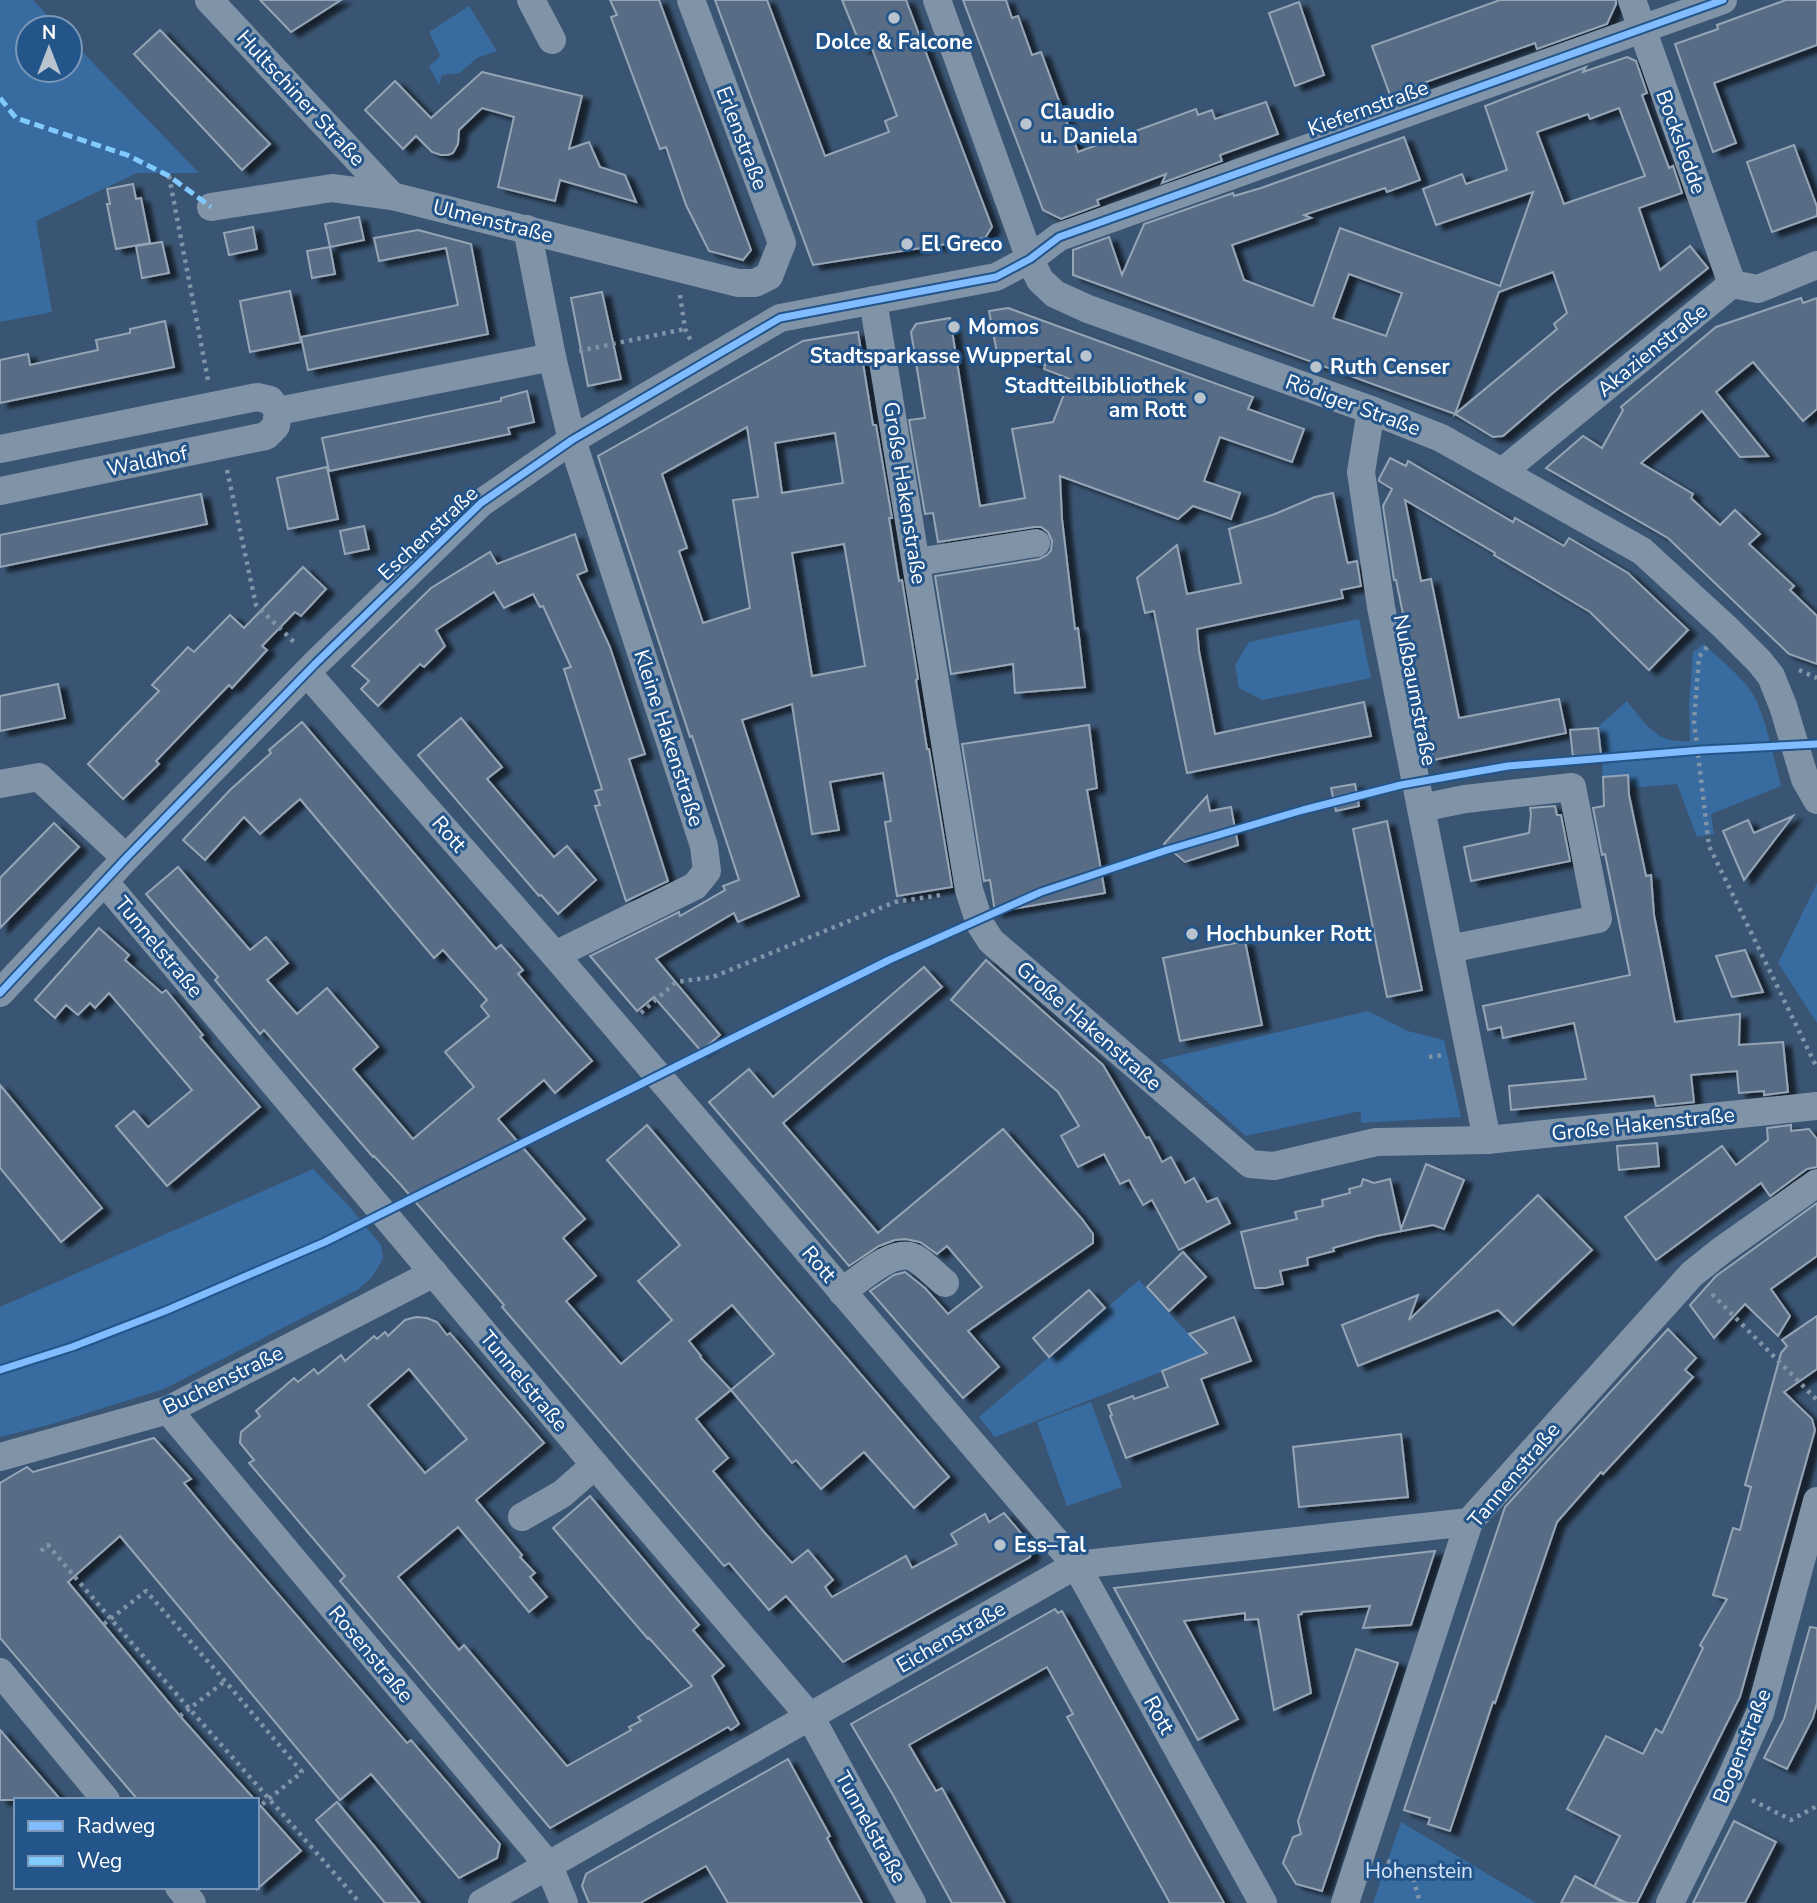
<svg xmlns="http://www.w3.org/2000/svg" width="1817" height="1903" font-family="'Nunito Sans',sans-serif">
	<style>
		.green { fill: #386b9f }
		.building { fill: #586d85; stroke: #95a5b6; stroke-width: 2; fill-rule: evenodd; filter: url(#shadow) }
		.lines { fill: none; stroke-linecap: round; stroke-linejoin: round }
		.path { stroke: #8194a7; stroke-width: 4.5; stroke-dasharray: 3.5 5; stroke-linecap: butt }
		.minor { stroke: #8194a7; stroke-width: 28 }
		.quiet { stroke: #80caff; stroke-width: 5; stroke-dasharray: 10 5; stroke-linecap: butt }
		.cycleway-casing { stroke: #23548a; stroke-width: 11 }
		.cycleway { stroke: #80bcff; stroke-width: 7 }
		.poi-dot { fill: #bac4ce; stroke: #23548a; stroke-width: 2.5 }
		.labels { text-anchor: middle; stroke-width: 6; stroke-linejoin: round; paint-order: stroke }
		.poi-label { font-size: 21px; font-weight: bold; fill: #fff; stroke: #23548a; text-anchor: start }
		.street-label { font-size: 21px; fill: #fff; stroke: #23548a }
		.park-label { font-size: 21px; fill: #d5e6f8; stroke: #23548a }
	</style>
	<defs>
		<filter id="shadow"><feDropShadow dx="8" dy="4.5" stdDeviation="2" flood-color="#0009"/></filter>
	</defs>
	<rect width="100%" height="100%" fill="#3a5573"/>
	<g class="green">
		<polygon points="0,0 33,0 60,28 28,28 28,70 70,70 70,39 199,173 137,173 36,221 52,312 0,322"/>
		<polygon points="469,6 497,51 477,58 460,73 442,75 439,85 429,66 438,59 440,55 429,32"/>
		<polygon points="1359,619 1371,678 1263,700 1239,688 1235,665 1249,642"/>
		<path d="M1704 644C1720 660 1742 676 1754 696 1766 718 1774 760 1781 786L1711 814 1714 834 1697 837 1677 784 1628 788V775L1603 778 1599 726 1627 701C1647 725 1656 744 1690 741L1689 705 1693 652Z"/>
		<polygon points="1817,883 1817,1023 1778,963"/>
		<polygon points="1368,1011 1408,1031 1444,1040 1461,1117 1361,1123 1361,1111 1246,1136 1160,1060"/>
		<polygon points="313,1169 348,1205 381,1245 383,1259 372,1277 359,1289 164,1389 52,1424 0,1437 0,1307"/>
		<polygon points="1139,1280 1207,1354 995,1437 979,1417"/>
		<polygon points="1091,1402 1122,1487 1067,1506 1037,1422"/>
		<polygon points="1401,1822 1536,1903 1373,1903"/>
	</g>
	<g class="building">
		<polygon points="260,0 341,0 291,32"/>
		<polygon points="610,0 659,0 751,250 743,260 709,251 686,205 666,147 660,149 611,17 617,15"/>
		<polygon points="715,0 767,0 825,156 889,132 885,121 897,116 871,46 862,49 842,0 906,0 992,227 985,238 813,265"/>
		<polygon points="963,0 1006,0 1012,18 1018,16 1032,55 1041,52 1078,152 1196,109 1198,115 1212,110 1215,119 1266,102 1278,134 1220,155 1222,161 1162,183 1166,174 1097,200 1099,205 1061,219 1043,210"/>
		<polygon points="1500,0 1616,0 1616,4 1607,24 1537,49 1535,43 1390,95 1372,46"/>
		<polygon points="1786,0 1817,0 1817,45 1714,83 1736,143 1713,152 1675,44 1718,29 1717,25"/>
		<polygon points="1299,2 1324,75 1295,86 1269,13"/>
		<polygon points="160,30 270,144 242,170 134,54"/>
		<path d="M1627 57 1636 61 1647 93 1642 95 1669 168 1673 166 1682 193 1639 208 1660 270 1690 246 1708 268 1554 392 1503 436 1493 437 1455 414 1073 275V250L1109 237 1122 275 1144 224 1233 193 1234 196 1261 188 1404 137 1420 180 1387 192 1385 188 1304 215 1311 218 1232 245 1244 280 1313 306 1340 228 1500 286 1533 192 1436 225 1423 189 1462 174 1466 184 1507 170 1485 106 1586 67 1583 72ZM1619 108 1645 176 1564 204 1537 132 1588 114 1590 119ZM1553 272 1567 313 1554 324 1557 329 1455 414 1499 292ZM1349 274 1402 293 1386 336 1333 318Z"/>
		<polygon points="482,72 582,96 569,149 589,142 600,167 625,175 636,202 560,180 555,201 498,187 514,117 482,108 459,130 458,144 453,153 448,155 441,155 432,152 416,136 403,149 365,110 395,81 431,118"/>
		<polygon points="1794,145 1817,207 1817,216 1772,232 1747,162"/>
		<polygon points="133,184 136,199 141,198 150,243 116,249 107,204 110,204 107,189"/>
		<polygon points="359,217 364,240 330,247 325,224"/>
		<polygon points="253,227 257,249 229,255 224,233"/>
		<polygon points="418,230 471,244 488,334 308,370 301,337 458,305 446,248 379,261 374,238"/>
		<polygon points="162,242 169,273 142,278 136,246"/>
		<polygon points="330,247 335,274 312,278 307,251"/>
		<polygon points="290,291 301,342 250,352 240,301"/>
		<polygon points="602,292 621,379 588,386 571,298"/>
		<polygon points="1801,298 1803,303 1817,298 1817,409 1803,421 1753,362 1716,392 1768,456 1740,457 1702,411 1641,463 1693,494 1691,498 1720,525 1735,510 1760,534 1749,544 1794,586 1790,590 1817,616 1817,664 1789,654 1668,538 1546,468 1583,436 1602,448 1623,410 1621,407 1716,327"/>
		<polygon points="1008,308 1253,397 1248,409 1304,429 1292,462 1220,437 1204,481 1240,493 1231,519 1193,506 1178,519 1060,476 1062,519 1075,629 1078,628 1085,687 1015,693 1013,664 951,674 935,576 1039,559 1047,555 1051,550 1052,541 1048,532 1041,527 1034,527 938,542 933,513 925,514 909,420 925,418 911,332 916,324 950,318 980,506 1025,498 1012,429 1053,422 1070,379 1044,369 1045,365 1007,352 997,353 989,311"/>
		<polygon points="165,321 174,367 0,403 0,360 28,354 30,365 98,350 96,340 130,333 130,329"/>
		<path d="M858 332 873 425H876L892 518H889L899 581 902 580 918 679 916 680 927 749H929L952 887 897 896 885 822 891 821 883 773 830 782 839 830 812 834 792 704 742 720 799 896 738 922 734 913 656 959 720 1035 701 1051 654 997 637 1011 590 956 679 912 680 916 725 890 723 886 739 880 692 736 690 737 598 456 803 341ZM747 427 758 497 733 500 750 608 703 623 679 551 687 548 662 474ZM835 433 843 483 782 493 775 443ZM844 544 865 666 812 676 792 553Z"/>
		<polygon points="527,391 534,422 508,428 510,434 329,471 322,438 501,401 501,398"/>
		<polygon points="1390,458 1406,466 1408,461 1513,522 1515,518 1564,546 1569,538 1628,573 1688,630 1649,670 1590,612 1494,555 1495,553 1405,500 1421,581 1431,579 1459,718 1559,699 1566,733 1433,760 1396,580 1394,580 1383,506 1392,489 1379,481 1379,479"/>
		<polygon points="327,467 338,519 288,529 277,478"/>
		<polygon points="1333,493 1347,561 1348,563 1357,561 1361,586 1341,590 1343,598 1197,629 1199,651 1215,734 1364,702 1371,736 1187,773 1154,611 1145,613 1137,578 1177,545 1187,594 1241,583 1229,529 1275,514 1315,497"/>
		<polygon points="201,494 207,524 0,567 0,535"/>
		<polygon points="364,526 369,549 345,554 340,531"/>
		<polygon points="575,534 587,571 577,575 610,647 645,754 629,759 668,881 626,901 595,806 600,805 595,791 602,789 564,669 571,667 543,606 540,607 533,594 504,608 494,592 436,630 445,646 424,667 420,664 378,706 361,689 369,681 352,666 431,588 490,552 497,564"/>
		<polygon points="303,567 326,589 301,616 295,612 262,646 267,650 232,688 229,685 156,761 159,764 123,799 88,764 159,691 152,685 188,647 194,652 230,615 244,628"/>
		<polygon points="58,684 65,718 0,731 0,696"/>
		<polygon points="461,718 502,767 487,779 554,857 567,846 596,880 558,914 541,895 539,896 418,755"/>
		<path d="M302 722 496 949 501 945 523 970 518 974 592 1061 555 1093 544 1080 498 1119 585 1219 563 1238 596 1276 566 1301 621 1364 672 1320 638 1281 680 1245 607 1160 647 1125 949 1477 914 1508 864 1452 821 1489 796 1460 792 1463 731 1390 696 1419 728 1458 713 1471 764 1532 792 1563 808 1550 833 1580 825 1587 832 1597 906 1556 912 1568 957 1544 951 1534 985 1514 989 1522 1004 1513 1032 1546 1030 1557 843 1662 786 1596 769 1610 729 1563 724 1566 502 1307 504 1305 401 1185 374 1156 373 1157 264 1030 260 1034 215 980 218 977 146 894 178 867 250 950 266 937 288 963 267 980 297 1014 327 988 378 1047 353 1069 413 1139 474 1087 445 1052 489 1016 481 1006 487 1000 443 950 434 958 300 799 260 834 244 817 205 860 183 840 230 790 271 753 269 750ZM732 1305 774 1354 731 1390 700 1357 701 1356 689 1341Z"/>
		<polygon points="1089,725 1097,788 1087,790 1105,893 995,912 990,880 984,881 962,744"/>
		<polygon points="1598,728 1601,755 1573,758 1570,730"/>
		<polygon points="1628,775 1629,795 1646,876 1651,875 1654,915 1675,1022 1740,1014 1739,1045 1783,1042 1788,1092 1764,1095 1764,1091 1739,1093 1737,1071 1691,1075 1694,1102 1656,1106 1654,1096 1511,1110 1509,1086 1586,1079 1574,1023 1503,1038 1501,1027 1488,1030 1483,1006 1630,975 1605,854 1602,855 1593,808 1604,806 1603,777"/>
		<polygon points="1355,784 1359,806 1336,811 1331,788"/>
		<polygon points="1207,796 1210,811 1231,807 1238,845 1185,862 1164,844"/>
		<polygon points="1555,806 1557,815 1561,815 1570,861 1471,881 1464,847 1529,833 1531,814 1530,808"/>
		<polygon points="1793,816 1744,880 1723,831 1748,820 1754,833"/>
		<polygon points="1387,821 1422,990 1387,997 1353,829"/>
		<polygon points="54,823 79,847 0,928 0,878"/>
		<polygon points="99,928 129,955 125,960 162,993 166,990 203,1035 200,1037 260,1107 167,1186 116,1126 134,1111 148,1127 192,1090 109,993 95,1008 90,1003 78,1015 66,1005 55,1018 35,1000"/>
		<polygon points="1245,941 1262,1025 1180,1041 1163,958"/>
		<polygon points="1745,950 1763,992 1732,997 1716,956"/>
		<polygon points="986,960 1103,1065 1146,1138 1149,1137 1162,1162 1171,1157 1185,1183 1194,1178 1207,1202 1217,1198 1230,1223 1179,1250 1152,1200 1143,1205 1129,1180 1120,1184 1104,1154 1078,1167 1061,1136 1079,1126 1058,1092 951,1000"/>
		<polygon points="924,967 942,987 783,1123 878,1233 1003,1129 1082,1219 1093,1234 1093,1243 968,1331 999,1367 963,1398 870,1291 894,1275 905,1272 925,1288 948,1314 982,1287 947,1246 937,1254 920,1242 905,1239 895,1240 879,1246 849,1266 709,1102 749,1069 773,1097"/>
		<polygon points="0,1085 102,1208 61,1242 0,1168"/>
		<polygon points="1791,1125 1791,1131 1809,1129 1817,1139 1817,1167 1807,1169 1770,1196 1761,1183 1656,1260 1625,1217 1722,1146 1736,1165 1768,1140 1767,1128"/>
		<polygon points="1657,1143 1659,1166 1619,1170 1617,1146"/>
		<polygon points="1426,1164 1464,1180 1444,1229 1433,1225 1376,1236 1333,1248 1334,1251 1307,1258 1308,1265 1280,1271 1283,1284 1265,1288 1255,1288 1241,1232 1297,1219 1295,1212 1323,1206 1322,1200 1350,1193 1349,1189 1361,1186 1363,1179 1374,1183 1390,1179 1401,1229"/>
		<polygon points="1538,1195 1592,1250 1513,1325 1498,1310 1358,1366 1342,1325 1418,1295 1409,1320"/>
		<polygon points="1817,1203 1817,1256 1771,1289 1790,1316 1778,1336 1745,1304 1714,1338 1690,1305 1716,1276"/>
		<polygon points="1183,1252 1206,1277 1169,1311 1147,1287"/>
		<polygon points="1089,1290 1105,1308 1049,1357 1033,1338"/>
		<polygon points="1817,1316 1817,1369 1784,1392 1812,1419 1815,1430 1740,1697 1637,1903 1627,1903 1594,1887 1620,1836 1567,1809 1606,1736 1643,1754 1656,1729 1662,1733 1703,1648 1700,1645 1727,1599 1713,1595 1733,1528 1740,1530 1751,1487 1745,1485 1781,1353 1787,1346 1782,1340"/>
		<path d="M416 1317 427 1318 437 1322 447 1335 450 1333 544 1443 476 1500 522 1555 520 1557 535 1573 530 1577 547 1597 529 1612 458 1527 398 1577 459 1650 464 1645 567 1766 631 1730 629 1727 641 1721 638 1717 692 1686 649 1638 648 1639 553 1528 590 1496 699 1625 693 1630 724 1666 712 1676 739 1724 731 1730 728 1727 707 1739 550 1828 340 1581 345 1576 249 1463 254 1460 240 1443 241 1432 260 1416 256 1411 294 1378 298 1382 314 1369 318 1374 341 1355 345 1361 374 1336 377 1339 385 1332 388 1336 405 1320ZM409 1369 467 1439 425 1473 368 1405Z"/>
		<polygon points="1234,1317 1251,1361 1201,1379 1218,1424 1126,1458 1110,1416 1112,1415 1108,1405 1133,1396 1134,1399 1168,1387 1162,1371 1207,1353 1189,1334"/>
		<polygon points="1668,1329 1696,1358 1685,1370 1693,1377 1603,1474 1601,1472 1557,1522 1495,1703 1493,1702 1450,1831 1428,1824 1430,1818 1404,1810 1505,1507"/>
		<polygon points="1401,1434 1408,1497 1299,1507 1293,1447"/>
		<polygon points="154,1438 191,1479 184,1483 230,1538 407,1743 411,1740 500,1844 497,1858 459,1878 371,1774 340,1800 120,1536 68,1582 180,1716 255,1800 138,1800 0,1638 0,1483 27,1467 33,1472"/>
		<polygon points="1435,1551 1411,1625 1363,1628 1370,1606 1302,1612 1302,1614 1298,1615 1311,1693 1274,1710 1258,1619 1245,1620 1245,1613 1184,1621 1238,1719 1198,1740 1114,1588"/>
		<polygon points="1055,1609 1058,1613 1062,1611 1224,1903 1170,1903 1067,1717 1073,1714 1047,1667 909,1745 936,1791 942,1788 1005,1903 952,1903 893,1795 851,1724"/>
		<polygon points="1810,1627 1817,1628 1817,1703 1813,1718 1787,1769 1764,1758 1784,1719"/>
		<polygon points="1356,1649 1398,1663 1322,1891 1296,1884 1283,1863 1293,1837 1301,1834 1298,1821"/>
		<polygon points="0,1730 61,1800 0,1800"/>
		<polygon points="788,1759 830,1836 827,1838 862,1903 728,1903 706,1866 640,1903 589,1903 582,1886 586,1874"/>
		<polygon points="257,1802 301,1851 257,1889"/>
		<polygon points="337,1802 375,1847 420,1903 385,1903 316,1820"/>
		<polygon points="1734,1821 1776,1842 1745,1903 1693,1903"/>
		<polygon points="1575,1876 1624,1903 1561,1903"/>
	</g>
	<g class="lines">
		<g class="path">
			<polyline points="169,176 208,380"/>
			<polyline points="680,295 685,329 691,341"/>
			<polyline points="579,351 685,329"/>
			<polyline points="227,470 256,605 296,644"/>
			<polyline points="1707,647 1699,657 1694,721 1709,846 1817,1068"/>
			<polyline points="1799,670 1817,678"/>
			<polyline points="641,1013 676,982 713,977 895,902 941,895"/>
			<polyline points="1429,1057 1442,1055"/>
			<polyline points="1712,1294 1817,1400"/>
			<path d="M41 1551 48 1545C149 1666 257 1783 360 1903"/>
			<polyline points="104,1624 146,1591 225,1681 302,1772 260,1806"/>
			<polyline points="180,1716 225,1681"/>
			<polyline points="1752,1800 1791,1820 1817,1806"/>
			<polyline points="1387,1861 1411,1871 1420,1903"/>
		</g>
		<g class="minor">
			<polyline points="209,0 392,196"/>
			<polyline points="531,0 552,40"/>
			<polyline points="937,0 1030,259 1040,280 1055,294 1088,309 1371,410 1441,438 1642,551 1725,627 1759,661 1771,676 1783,706 1805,779 1817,800"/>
			<polyline points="1632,0 1732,284"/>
			<polyline points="211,207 332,188 392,196 738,283 755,283 769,276 782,243 691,0"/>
			<polyline points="527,229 552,357 572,440 704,846 707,871 695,886 555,955"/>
			<polyline points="873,300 969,890 980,924 991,941 1250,1164 1274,1166 1376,1142 1487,1140 1817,1106"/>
			<polyline points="1371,410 1361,472 1381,607 1487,1140"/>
			<polyline points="278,411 552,357"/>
			<polyline points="0,449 257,397 270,400 278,411 276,426 266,436 0,491"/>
			<polyline points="1502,472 1732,284 1758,289 1817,265"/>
			<polyline points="917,562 1036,543"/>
			<polyline points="307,673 555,955 1076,1565 1263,1903"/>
			<polyline points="0,784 39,777 126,858"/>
			<polyline points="1421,808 1465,799 1572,787 1598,919 1449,949"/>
			<polyline points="104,881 595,1465 811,1718 912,1903"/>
			<polyline points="0,993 126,858 316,663 481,503 572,440 780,318 996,277 1030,259 1059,237 1723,0"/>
			<path d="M842 1292C859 1280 894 1246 915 1258 925 1264 935 1275 945 1283"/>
			<polyline points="168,1410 549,1866 564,1903"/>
			<polyline points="0,1457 168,1410 434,1273"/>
			<polyline points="522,1517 562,1494 595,1465"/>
			<polyline points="0,1672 106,1800"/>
			<polyline points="179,1887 192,1903"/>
			<polyline points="482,1903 1076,1565 1469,1522"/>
			<polyline points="1345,1903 1469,1522 1692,1274 1722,1250 1817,1183"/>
			<polyline points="1670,1903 1727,1787 1760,1713 1817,1501"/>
		</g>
		<polyline class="quiet" points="0,98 16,118 127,155 169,176 211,207"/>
		<g class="cycleway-casing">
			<g id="cycleway">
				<polyline points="0,993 126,858 316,663 481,503 572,440 780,318 996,277 1030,259 1059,237 1723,0"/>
				<polyline points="0,1370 72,1347 165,1311 325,1242 889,960 1041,892 1167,850 1303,810 1401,785 1508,766 1702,750 1817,744"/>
			</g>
		</g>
		<use href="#cycleway" class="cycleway"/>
	</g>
	<g class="poi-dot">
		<circle cx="894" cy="18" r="7"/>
		<circle cx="1026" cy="124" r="7"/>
		<circle cx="907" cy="244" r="7"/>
		<circle cx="954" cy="327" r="7"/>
		<circle cx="1086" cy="356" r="7"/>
		<circle cx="1316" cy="367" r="7"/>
		<circle cx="1200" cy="398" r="7"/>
		<circle cx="1192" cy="934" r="7"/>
		<circle cx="1000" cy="1545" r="7"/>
	</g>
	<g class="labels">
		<g class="poi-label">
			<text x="894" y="49" text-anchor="middle">Dolce &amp; Falcone</text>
			<text x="1040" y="119">Claudio<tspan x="1040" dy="24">u. Daniela</tspan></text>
			<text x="921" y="251">El Greco</text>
			<text x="968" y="334">Momos</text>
			<text x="1072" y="363" text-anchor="end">Stadtsparkasse Wuppertal</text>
			<text x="1330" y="374">Ruth Censer</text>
			<text x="1186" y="393" text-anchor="end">Stadtteilbibliothek<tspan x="1186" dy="24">am Rott</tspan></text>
			<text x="1206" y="941">Hochbunker Rott</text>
			<text x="1014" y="1552">Ess–Tal</text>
		</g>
		<g class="street-label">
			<text transform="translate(301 98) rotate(47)" y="7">Hultschiner Straße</text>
			<text transform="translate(1368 108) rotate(-20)" y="7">Kiefernstraße</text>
			<text transform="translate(742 138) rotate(69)" y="7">Erlenstraße</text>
			<text transform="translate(1681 142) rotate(70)" y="7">Bocksledde</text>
			<text transform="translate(493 221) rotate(14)" y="7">Ulmenstraße</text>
			<text transform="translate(1652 350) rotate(-39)" y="7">Akazienstraße</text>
			<text transform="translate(1353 405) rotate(20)" y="7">Rödiger Straße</text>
			<text transform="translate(147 461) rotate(-12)" y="7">Waldhof</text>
			<text transform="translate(905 493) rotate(81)" y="7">Große Hakenstraße</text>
			<text transform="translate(428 533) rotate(-43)" y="7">Eschenstraße</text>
			<text transform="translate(1415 690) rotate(79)" y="7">Nußbaumstraße</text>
			<text transform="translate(669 738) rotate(72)" y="7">Kleine Hakenstraße</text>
			<text transform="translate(449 834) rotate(49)" y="7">Rott</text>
			<text transform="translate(159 947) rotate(50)" y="7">Tunnelstraße</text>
			<text transform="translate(1089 1026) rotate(41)" y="7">Große Hakenstraße</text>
			<text transform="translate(1643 1124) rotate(-6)" y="7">Große Hakenstraße</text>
			<text transform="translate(819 1264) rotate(50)" y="7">Rott</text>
			<text transform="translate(223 1380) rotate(-26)" y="7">Buchenstraße</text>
			<text transform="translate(524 1381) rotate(50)" y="7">Tunnelstraße</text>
			<text transform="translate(1514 1475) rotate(-50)" y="7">Tannenstraße</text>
			<text transform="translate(951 1637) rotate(-30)" y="7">Eichenstraße</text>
			<text transform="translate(371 1654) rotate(50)" y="7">Rosenstraße</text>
			<text transform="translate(1159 1715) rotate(61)" y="7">Rott</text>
			<text transform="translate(1742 1746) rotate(-68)" y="7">Bogenstraße</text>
			<text transform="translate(871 1827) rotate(61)" y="7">Tunnelstraße</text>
		</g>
		<g class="park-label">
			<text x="1419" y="1878">Hohenstein</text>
		</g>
	</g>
	<rect x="14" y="1798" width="245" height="91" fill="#23548a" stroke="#7b98b9" stroke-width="2"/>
	<rect x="28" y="1821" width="35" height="10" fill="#80bcff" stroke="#7b98b9" stroke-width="2"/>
	<text x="77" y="1833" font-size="21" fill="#ffffff">Radweg</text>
	<rect x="28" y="1856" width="35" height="10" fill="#80caff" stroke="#7b98b9" stroke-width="2"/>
	<text x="77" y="1868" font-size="21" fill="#ffffff">Weg</text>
	<g transform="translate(49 49)"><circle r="33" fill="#23548a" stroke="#7b98b9" stroke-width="2"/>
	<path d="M0-5L12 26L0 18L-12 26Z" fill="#bac4ce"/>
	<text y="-10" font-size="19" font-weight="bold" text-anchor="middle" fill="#ffffff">N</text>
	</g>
</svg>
